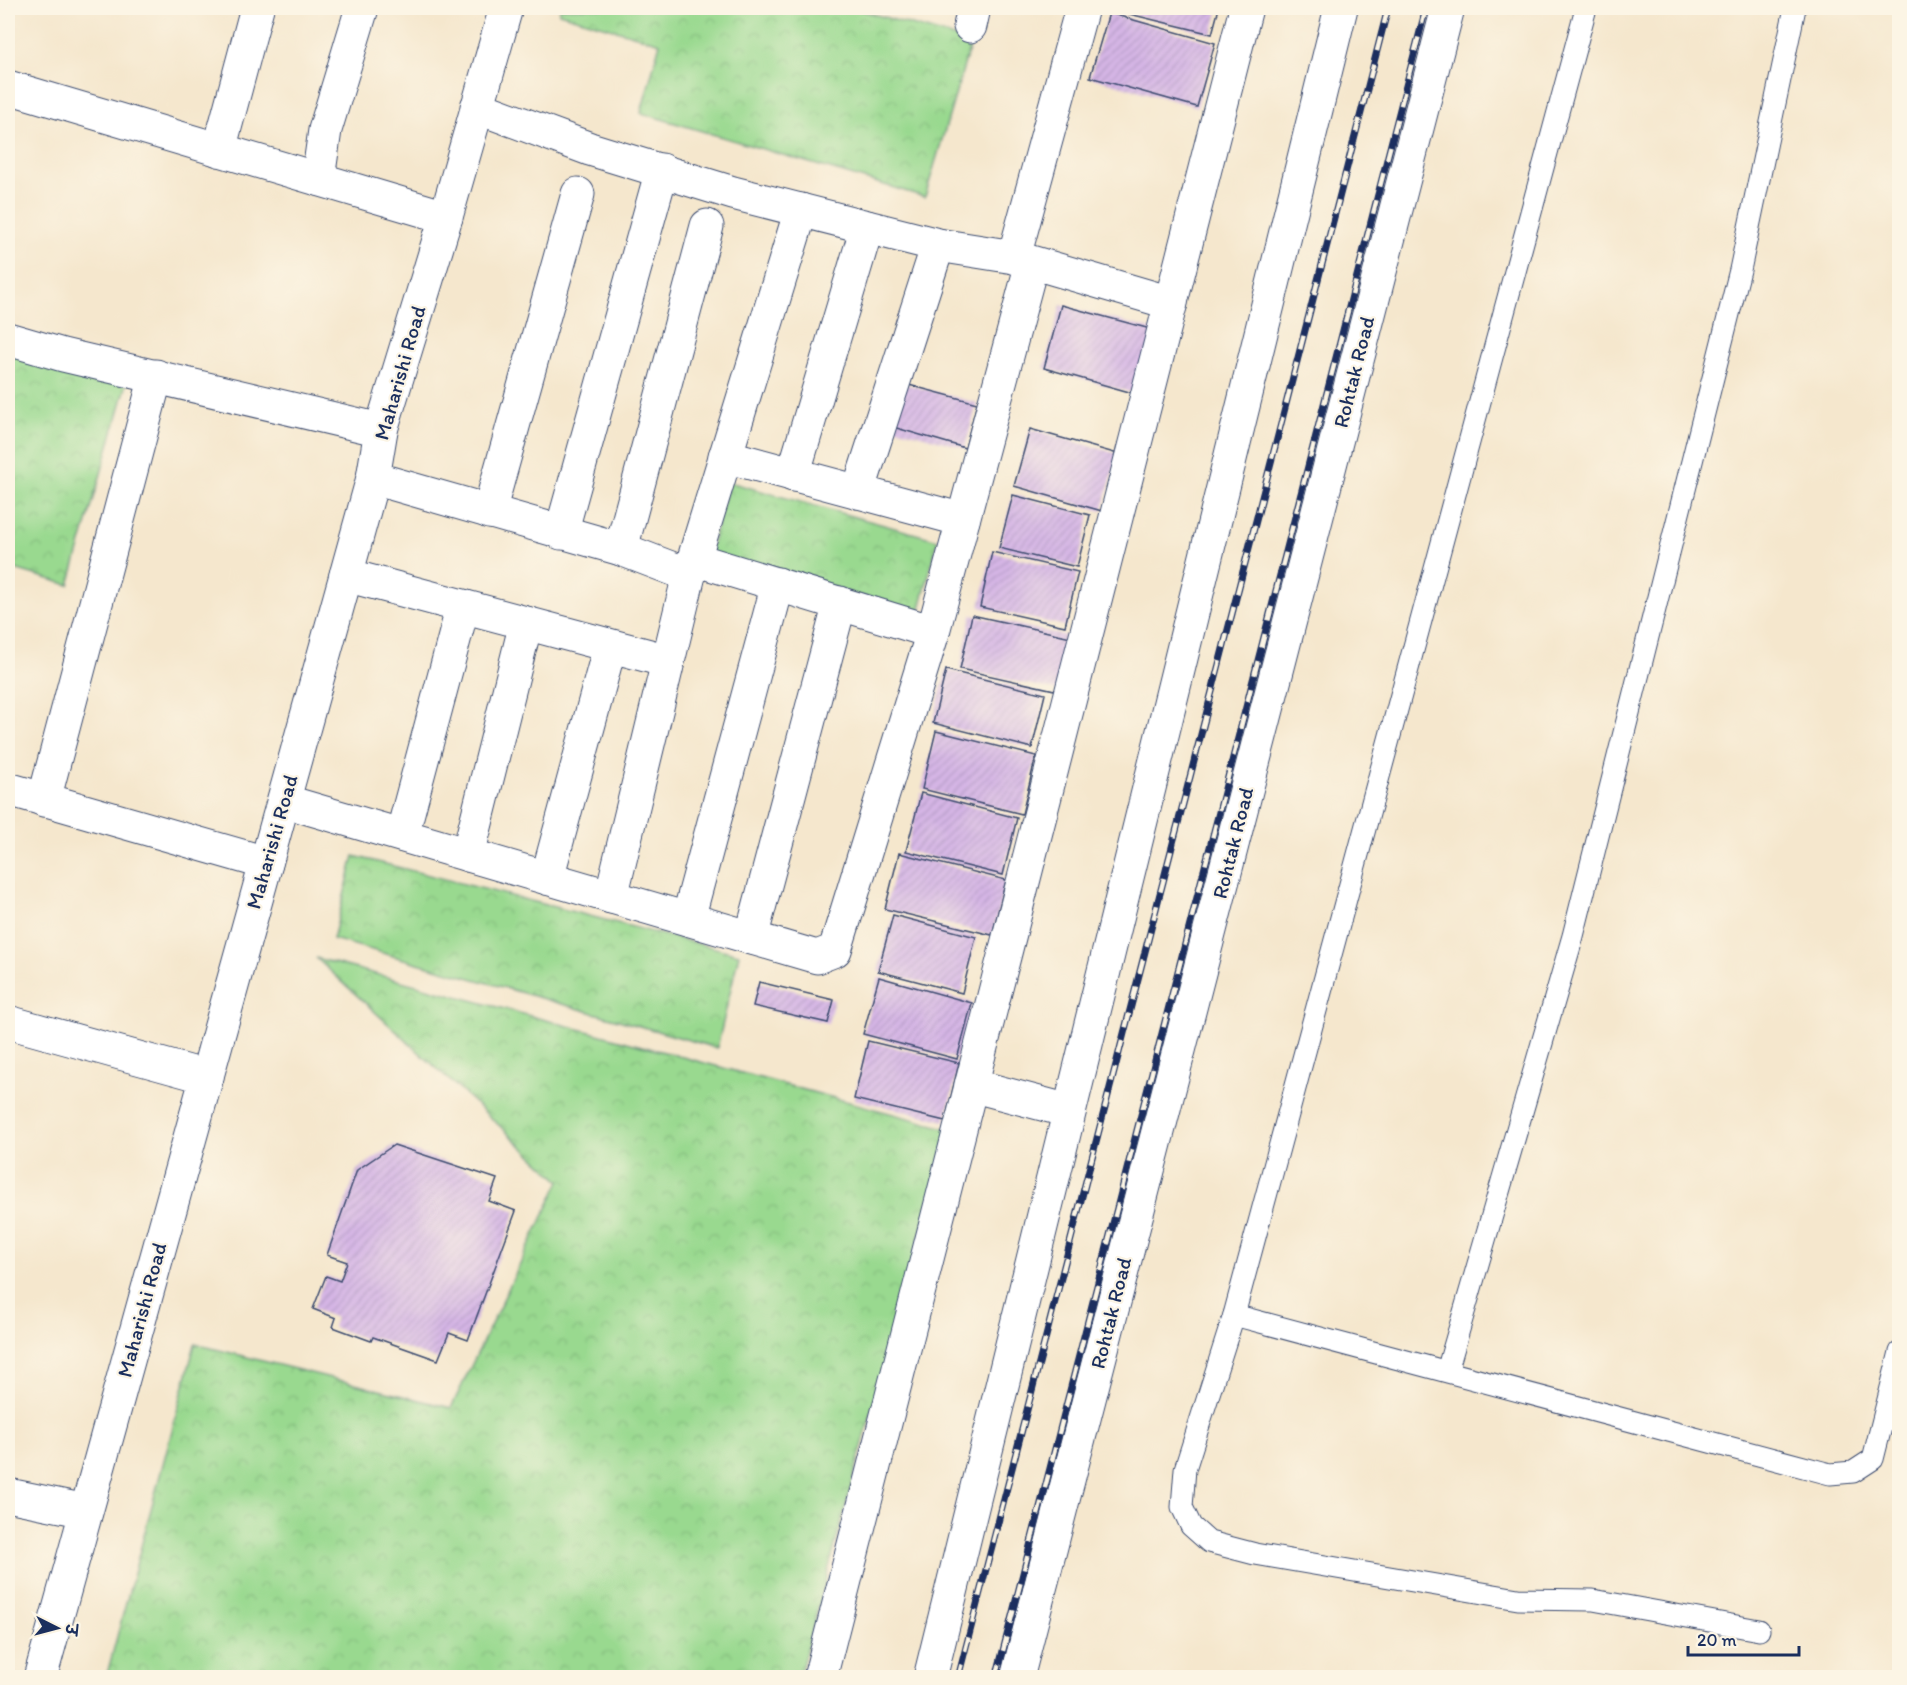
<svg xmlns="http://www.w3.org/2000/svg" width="1907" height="1685" font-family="Itim,'Playpen Sans Deva',sans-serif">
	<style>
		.park { fill: url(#park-crowns); stroke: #5a8476; stroke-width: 1.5 }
		.building { fill: url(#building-hatch) }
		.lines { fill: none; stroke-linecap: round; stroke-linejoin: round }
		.service-casing { stroke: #3c4b6f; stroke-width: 23 }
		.minor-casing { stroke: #3c4b6f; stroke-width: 35 }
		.primary-casing { stroke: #3c4b6f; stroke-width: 35 }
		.service { stroke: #fff; stroke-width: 21 }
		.minor { stroke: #fff; stroke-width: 33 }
		.primary { stroke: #fff; stroke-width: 33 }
		.rail-casing { stroke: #1b2f5e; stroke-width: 7 }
		.rail { stroke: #fcf5e5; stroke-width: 4.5; stroke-dasharray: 14; stroke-linecap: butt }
		.labels { text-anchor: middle; stroke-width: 4.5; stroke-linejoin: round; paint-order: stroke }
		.street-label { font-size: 21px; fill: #1b2f5e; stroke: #fcf5e5 }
	</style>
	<defs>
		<pattern id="park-crowns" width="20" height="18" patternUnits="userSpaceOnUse" patternTransform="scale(1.5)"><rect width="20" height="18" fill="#99d98f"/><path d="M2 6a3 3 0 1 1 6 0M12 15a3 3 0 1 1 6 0" fill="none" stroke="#83bb7e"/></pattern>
		<pattern id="building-hatch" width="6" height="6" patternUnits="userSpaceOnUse" patternTransform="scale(1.5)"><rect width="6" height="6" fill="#d5b5e5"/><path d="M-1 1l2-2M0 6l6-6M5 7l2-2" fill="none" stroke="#b69cc7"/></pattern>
	</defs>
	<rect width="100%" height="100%" fill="#fcf5e5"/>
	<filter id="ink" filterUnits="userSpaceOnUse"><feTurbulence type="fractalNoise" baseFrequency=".0167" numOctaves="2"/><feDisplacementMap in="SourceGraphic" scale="12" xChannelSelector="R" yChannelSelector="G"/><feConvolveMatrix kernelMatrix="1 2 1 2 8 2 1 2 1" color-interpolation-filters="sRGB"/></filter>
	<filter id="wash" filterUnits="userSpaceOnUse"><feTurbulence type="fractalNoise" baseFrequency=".008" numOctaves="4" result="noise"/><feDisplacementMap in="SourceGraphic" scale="24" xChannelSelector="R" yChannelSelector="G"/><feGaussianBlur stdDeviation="1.35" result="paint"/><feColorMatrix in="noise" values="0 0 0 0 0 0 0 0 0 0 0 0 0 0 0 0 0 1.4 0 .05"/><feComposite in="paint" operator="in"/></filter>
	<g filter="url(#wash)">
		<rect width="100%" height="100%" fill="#f5e7cd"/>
		<g class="park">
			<polygon points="560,8 853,8 971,42 925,197 641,113 660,43 559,13"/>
			<polygon points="8,348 127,383 69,585 8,567"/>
			<polygon points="729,482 938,540 919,612 709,554"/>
			<polygon points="354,856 739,954 717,1048 333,939"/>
			<polygon points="316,958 949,1129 799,1677 106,1678 195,1344 451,1408 560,1181"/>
		</g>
		<g id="blocks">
			<g class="building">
				<polygon points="1122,8 1219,8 1212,34 1121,12"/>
				<polygon points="1109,13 1215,43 1197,107 1090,77"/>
				<polygon points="1061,305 1158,331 1140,395 1044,368"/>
				<polygon points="905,384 977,403 965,448 893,427"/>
				<polygon points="1030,429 1118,454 1102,511 1014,486"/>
				<polygon points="1013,495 1090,515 1077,567 999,548"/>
				<polygon points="992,552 1078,572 1065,626 980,607"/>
				<polygon points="972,615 1071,637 1059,691 960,669"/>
				<polygon points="946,670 1045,694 1032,748 933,723"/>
				<polygon points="936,731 1036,756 1022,814 922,789"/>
				<polygon points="921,793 1017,818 1003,875 906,851"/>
				<polygon points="899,853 1006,880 992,935 885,909"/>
				<polygon points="893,915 976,937 962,993 878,971"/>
				<polygon points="879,977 972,1003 957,1059 863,1034"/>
				<polygon points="759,982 834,1000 828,1023 753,1006"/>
				<polygon points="868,1041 959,1063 945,1121 854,1099"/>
				<polygon points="394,1145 497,1179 489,1201 516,1211 468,1340 449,1333 438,1360 373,1337 371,1341 333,1327 336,1318 313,1309 326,1276 340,1281 347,1262 327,1255 357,1170"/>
			</g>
		</g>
	</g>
	<g filter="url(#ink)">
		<use href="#blocks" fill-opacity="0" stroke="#3c4b6f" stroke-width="1.5"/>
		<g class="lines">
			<g class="service-casing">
				<g id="service">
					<polyline points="1586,8 1234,1315 1830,1474 1853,1472 1873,1459 1900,1352"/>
					<polyline points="1234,1315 1185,1469 1182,1507 1191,1526 1209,1542 1255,1554 1518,1599 1593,1600 1759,1630"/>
					<polyline points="1447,1371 1573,936 1740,270 1795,8"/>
				</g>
			</g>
			<g class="minor-casing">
				<g id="minor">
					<polyline points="970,26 974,8"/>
					<polyline points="8,87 446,217"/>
					<polyline points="477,107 590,149 733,193 938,245 1014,257 1171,303"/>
					<polyline points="219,150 257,8"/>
					<polyline points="318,179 325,130 362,8"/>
					<polyline points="1014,257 1082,8"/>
					<polyline points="8,339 63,355 381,430"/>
					<polyline points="725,456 963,520"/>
					<polyline points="793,475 867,227"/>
					<polyline points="373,478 621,549 689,575"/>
					<polyline points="858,492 938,245"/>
					<polyline points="489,512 578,194"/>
					<polyline points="561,533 662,170"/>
					<polyline points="621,549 707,226"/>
					<polyline points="694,559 933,632 1032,263"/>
					<polyline points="346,575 668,661"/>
					<polyline points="8,789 266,863"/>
					<polyline points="44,800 156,376"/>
					<polyline points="284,801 817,957 835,950 933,632"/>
					<polyline points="402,835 463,606"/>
					<polyline points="468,855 526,623"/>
					<polyline points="547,878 610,646"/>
					<polyline points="611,897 689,575 801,210"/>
					<polyline points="688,919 778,584"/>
					<polyline points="751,938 840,603"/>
					<polyline points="8,1022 207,1077"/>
					<polyline points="8,1495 86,1511"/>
					<polyline points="40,1678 373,478 381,430 446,217 506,8"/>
					<polyline points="820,1678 1246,8"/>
				</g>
			</g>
			<g class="primary-casing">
				<g id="primary">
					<polyline points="971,1085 1069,1111"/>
					<polyline points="930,1678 1341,8"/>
					<polyline points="1017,1678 1448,8"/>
				</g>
			</g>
			<use href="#service" class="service"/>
			<use href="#minor" class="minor"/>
			<use href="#primary" class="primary"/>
			<g class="rail-casing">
				<g id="rail">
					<polyline points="958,1678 1388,8"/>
					<polyline points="996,1678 1426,8"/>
				</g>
			</g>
			<use href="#rail" class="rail"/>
		</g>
	</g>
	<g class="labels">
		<g class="street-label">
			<text transform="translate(1354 372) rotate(-76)" y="7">Rohtak Road</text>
			<text transform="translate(400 373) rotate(-74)" y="7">Maharishi Road</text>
			<text transform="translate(272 842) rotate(-74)" y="7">Maharishi Road</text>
			<text transform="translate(1233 843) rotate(-76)" y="7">Rohtak Road</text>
			<text transform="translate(142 1310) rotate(-75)" y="7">Maharishi Road</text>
			<text transform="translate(1111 1313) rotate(-76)" y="7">Rohtak Road</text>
		</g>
	</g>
	<rect width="1907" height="1685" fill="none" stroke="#fcf5e5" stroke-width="30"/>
	<g transform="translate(57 1628) rotate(96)" stroke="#fcf5e5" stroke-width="4.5" paint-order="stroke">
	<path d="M0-4.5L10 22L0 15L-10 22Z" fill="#1b2f5e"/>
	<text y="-9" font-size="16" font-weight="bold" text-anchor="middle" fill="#1b2f5e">उ</text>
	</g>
	<path d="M1688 1646v9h111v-9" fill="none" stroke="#1b2f5e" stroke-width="3"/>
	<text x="1697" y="1646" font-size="18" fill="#1b2f5e" stroke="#fcf5e5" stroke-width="4.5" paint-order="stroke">20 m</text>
</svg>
